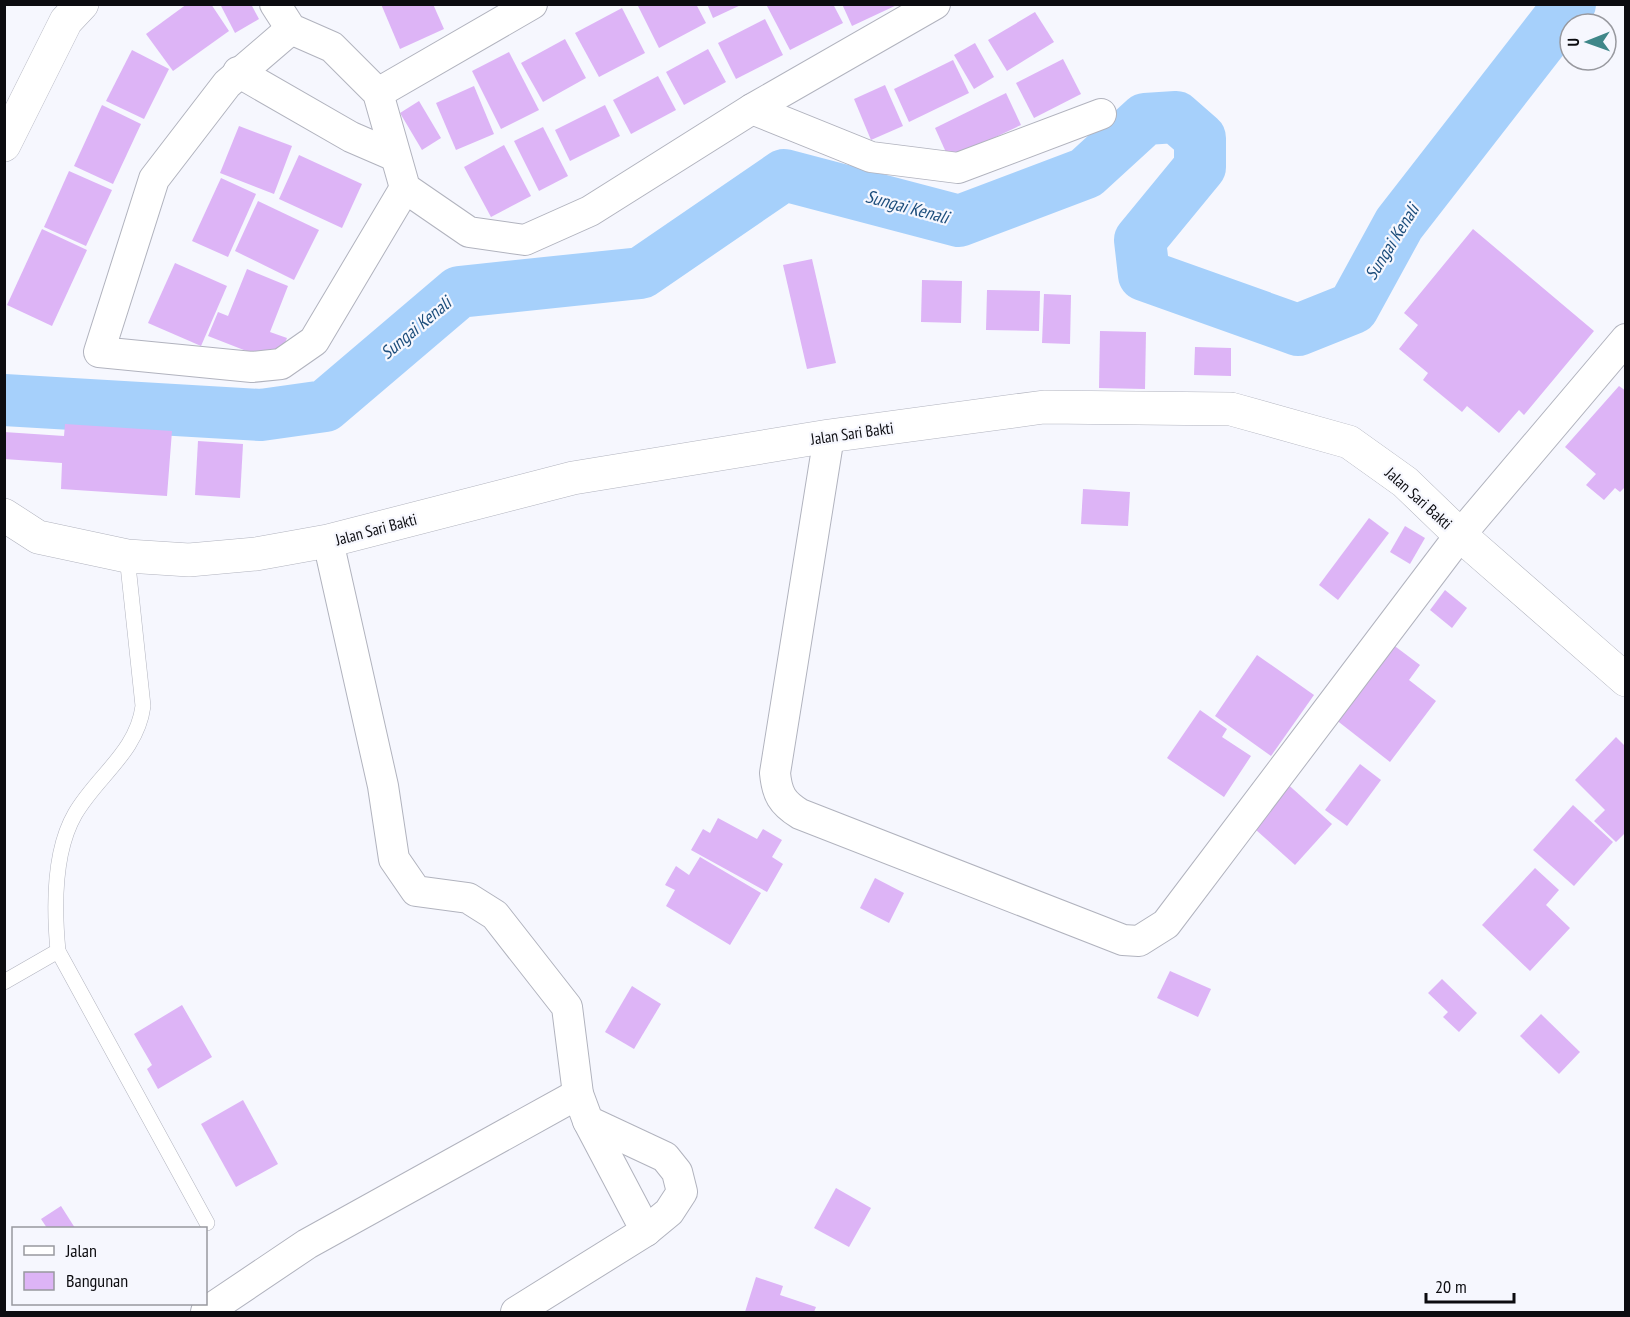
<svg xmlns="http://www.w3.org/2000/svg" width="1630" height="1317" font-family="'PT Sans Narrow',sans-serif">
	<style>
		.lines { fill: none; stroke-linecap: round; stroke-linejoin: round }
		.river { stroke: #a6d0fb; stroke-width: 52 }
		.building { fill: #ddb4f6 }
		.lane-casing { stroke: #b1b3be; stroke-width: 16 }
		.street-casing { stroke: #b1b3be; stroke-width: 32 }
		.secondary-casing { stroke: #b1b3be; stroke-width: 34 }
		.lane { stroke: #fff; stroke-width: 15 }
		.street { stroke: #fff; stroke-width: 30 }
		.secondary { stroke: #fff; stroke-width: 33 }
		.labels { text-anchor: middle; stroke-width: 4.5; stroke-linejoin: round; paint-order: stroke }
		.street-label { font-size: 16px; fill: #0c0c10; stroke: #f6f7fe }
		.water-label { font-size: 18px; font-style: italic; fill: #1d4e7c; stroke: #f6f7fe }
	</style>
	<rect width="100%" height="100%" fill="#f6f7fe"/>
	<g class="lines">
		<polyline class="river" points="4,400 261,415 325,406 459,292 641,273 784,175 959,221 1086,173 1145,119 1176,117 1200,138 1200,167 1140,240 1144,275 1298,330 1353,308 1399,224 1570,4"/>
	</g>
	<g class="building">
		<polygon points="187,4 211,4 229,31 173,71 146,34"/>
		<polygon points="220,4 251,4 259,19 235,33"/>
		<polygon points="381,4 433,4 444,29 400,49"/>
		<polygon points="637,4 696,4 706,23 659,48"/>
		<polygon points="707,4 743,4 713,18"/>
		<polygon points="769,4 833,4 843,23 790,50 767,6"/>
		<polygon points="842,4 899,4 852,26"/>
		<polygon points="622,8 645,53 599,77 575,33"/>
		<polygon points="1035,12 1054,42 1007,71 988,40"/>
		<polygon points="765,19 783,55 736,79 718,43"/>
		<polygon points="565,39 586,78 543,102 521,63"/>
		<polygon points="975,43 994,77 974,89 954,55"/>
		<polygon points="708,49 726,82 684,105 666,72"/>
		<polygon points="132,50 169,69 144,119 106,101"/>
		<polygon points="509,52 539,110 501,129 472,71"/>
		<polygon points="1063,59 1081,94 1034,118 1016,83"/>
		<polygon points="953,60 969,93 909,122 894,89"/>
		<polygon points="658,76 676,110 631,134 613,100"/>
		<polygon points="885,85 903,126 871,140 854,99"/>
		<polygon points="474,86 494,134 456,150 436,103"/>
		<polygon points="1006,93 1021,125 949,159 935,128"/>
		<polygon points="419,101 441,138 422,150 400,113"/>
		<polygon points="102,105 141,124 113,184 74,166"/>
		<polygon points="605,105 620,136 570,161 555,130"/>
		<polygon points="239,126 292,146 274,194 220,173"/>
		<polygon points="543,127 568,176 539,191 514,141"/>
		<polygon points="504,145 531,196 491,217 464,167"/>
		<polygon points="299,155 362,184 342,228 279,199"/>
		<polygon points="69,171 112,190 86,246 44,227"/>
		<polygon points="221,178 256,194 228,257 192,241"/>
		<polygon points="258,201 319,230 294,280 235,251"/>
		<polygon points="42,229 87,250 52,326 7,305"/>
		<polygon points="1473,229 1594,331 1524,415 1519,410 1499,433 1467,406 1462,412 1423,380 1428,373 1399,349 1418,325 1404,313"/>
		<polygon points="812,259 836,363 807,369 783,265"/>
		<polygon points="175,263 227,286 201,346 148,323"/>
		<polygon points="247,269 288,286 270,332 287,338 277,363 208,336 218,312 228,316"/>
		<polygon points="922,280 962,281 961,323 921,322"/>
		<polygon points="987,290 1040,291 1039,331 986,330"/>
		<polygon points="1044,294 1071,295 1070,344 1042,343"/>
		<polygon points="1100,331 1146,332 1145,389 1099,388"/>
		<polygon points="1195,347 1231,348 1231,376 1194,375"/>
		<polygon points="1619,386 1626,391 1626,486 1620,492 1615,488 1604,500 1586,485 1596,474 1565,447"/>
		<polygon points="65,424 172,431 167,496 61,489 62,463 4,459 4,432 64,436"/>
		<polygon points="198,441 243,444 240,498 195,495"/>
		<polygon points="1083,489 1130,492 1128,526 1081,524"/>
		<polygon points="1369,518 1389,533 1338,600 1319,585"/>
		<polygon points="1405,526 1425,538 1410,564 1390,552"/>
		<polygon points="1445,590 1467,608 1452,628 1430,610"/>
		<polygon points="1392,644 1420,665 1409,680 1436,701 1390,762 1335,719"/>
		<polygon points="1257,655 1314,695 1271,756 1215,716"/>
		<polygon points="1200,710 1227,729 1222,737 1251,756 1224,797 1167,758"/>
		<polygon points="1616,737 1626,747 1626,832 1616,842 1594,821 1605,810 1575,780"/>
		<polygon points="1360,764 1381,780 1347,826 1325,810"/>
		<polygon points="1283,780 1332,824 1295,865 1246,821"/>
		<polygon points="1573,805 1613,842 1574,886 1533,850"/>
		<polygon points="718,818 757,839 763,829 782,840 772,857 783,864 767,892 691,850 703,829 710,833"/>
		<polygon points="700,857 761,893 730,945 666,906 675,890 665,885 676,866 689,875"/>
		<polygon points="1535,868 1559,890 1546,905 1570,928 1530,971 1482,925"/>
		<polygon points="875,878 904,893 889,923 860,908"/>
		<polygon points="1170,971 1211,989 1198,1017 1157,998"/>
		<polygon points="1442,979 1477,1013 1459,1032 1443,1017 1448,1012 1428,993"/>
		<polygon points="632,986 661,1004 634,1049 605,1032"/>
		<polygon points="182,1005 212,1057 158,1089 147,1069 152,1065 134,1034"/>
		<polygon points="1541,1014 1580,1052 1559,1074 1520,1036"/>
		<polygon points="243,1100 278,1164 236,1187 201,1124"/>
		<polygon points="836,1188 871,1208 849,1247 814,1228"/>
		<polygon points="61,1206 75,1228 47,1228 41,1219"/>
		<polygon points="756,1277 783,1286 780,1295 816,1307 814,1312 745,1312"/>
	</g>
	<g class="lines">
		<g class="lane-casing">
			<g id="lane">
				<path d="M127 556 143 706C137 752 97 776 75 814 53 852 54 909 58 951L207 1223"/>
				<polyline points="4,982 58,951"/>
			</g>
		</g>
		<g class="street-casing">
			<g id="street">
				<polyline points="275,4 291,29 332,47 378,93 405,188 469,232 525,240 590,211 752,109 935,4"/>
				<polyline points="291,29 227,84 154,179 99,352 252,367 281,364 314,341 405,188"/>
				<polyline points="238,72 351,137 395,156"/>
				<polyline points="378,93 532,4"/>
				<polyline points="752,109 871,157 958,168 1101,114"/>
				<path d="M829 436 775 773C777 794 782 803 800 814L1123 940 1139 941 1166 924 1460 535 1626 339"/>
				<polyline points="328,541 383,786 394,859 416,891 468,898 495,915 567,1007 578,1094 588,1121 665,1157 677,1172 682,1192 669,1212 646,1231 516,1312"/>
				<polyline points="588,1121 646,1231"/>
				<polyline points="206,1312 307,1244 578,1094"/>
			</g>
		</g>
		<g class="secondary-casing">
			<g id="secondary">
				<polyline points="4,145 66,21 82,4"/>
				<polyline points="4,515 38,537 127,556 189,560 256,554 328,541 573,478 829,436 1044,407 1231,409 1349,442 1405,482 1460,535 1626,680"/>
			</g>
		</g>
		<use href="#lane" class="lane"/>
		<use href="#street" class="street"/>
		<use href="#secondary" class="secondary"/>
	</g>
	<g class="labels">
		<g class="street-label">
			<text transform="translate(852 433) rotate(-8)" y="6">Jalan Sari Bakti</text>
			<text transform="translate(1419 498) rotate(42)" y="6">Jalan Sari Bakti</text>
			<text transform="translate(376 529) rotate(-15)" y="6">Jalan Sari Bakti</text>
		</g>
		<g class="water-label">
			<text transform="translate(907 207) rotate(15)" y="6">Sungai Kenali</text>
			<text transform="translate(1392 242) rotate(-58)" y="6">Sungai Kenali</text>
			<text transform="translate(416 328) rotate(-40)" y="6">Sungai Kenali</text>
		</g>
	</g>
	<rect width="1630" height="1317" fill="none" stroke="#0c0c10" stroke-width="12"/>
	<rect x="12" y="1227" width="195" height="78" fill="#f6f7fe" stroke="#98999f" stroke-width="1.5"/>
	<rect x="24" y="1246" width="30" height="9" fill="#ffffff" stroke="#98999f" stroke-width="1.5"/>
	<text x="66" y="1257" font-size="18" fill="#0c0c10">Jalan</text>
	<rect x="24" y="1272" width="30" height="18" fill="#ddb4f6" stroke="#98999f" stroke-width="1.5"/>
	<text x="66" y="1287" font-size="18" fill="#0c0c10">Bangunan</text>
	<g transform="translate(1588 42) rotate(269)"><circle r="28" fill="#f6f7fe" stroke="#98999f" stroke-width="1.5"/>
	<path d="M0-4.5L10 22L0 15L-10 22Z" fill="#3f8789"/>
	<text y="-9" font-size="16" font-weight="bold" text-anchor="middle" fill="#0c0c10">U</text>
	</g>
	<path d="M1426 1293v9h88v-9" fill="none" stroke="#0c0c10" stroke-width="3"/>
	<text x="1435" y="1293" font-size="18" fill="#0c0c10" stroke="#f6f7fe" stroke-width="4.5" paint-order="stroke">20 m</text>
</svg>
